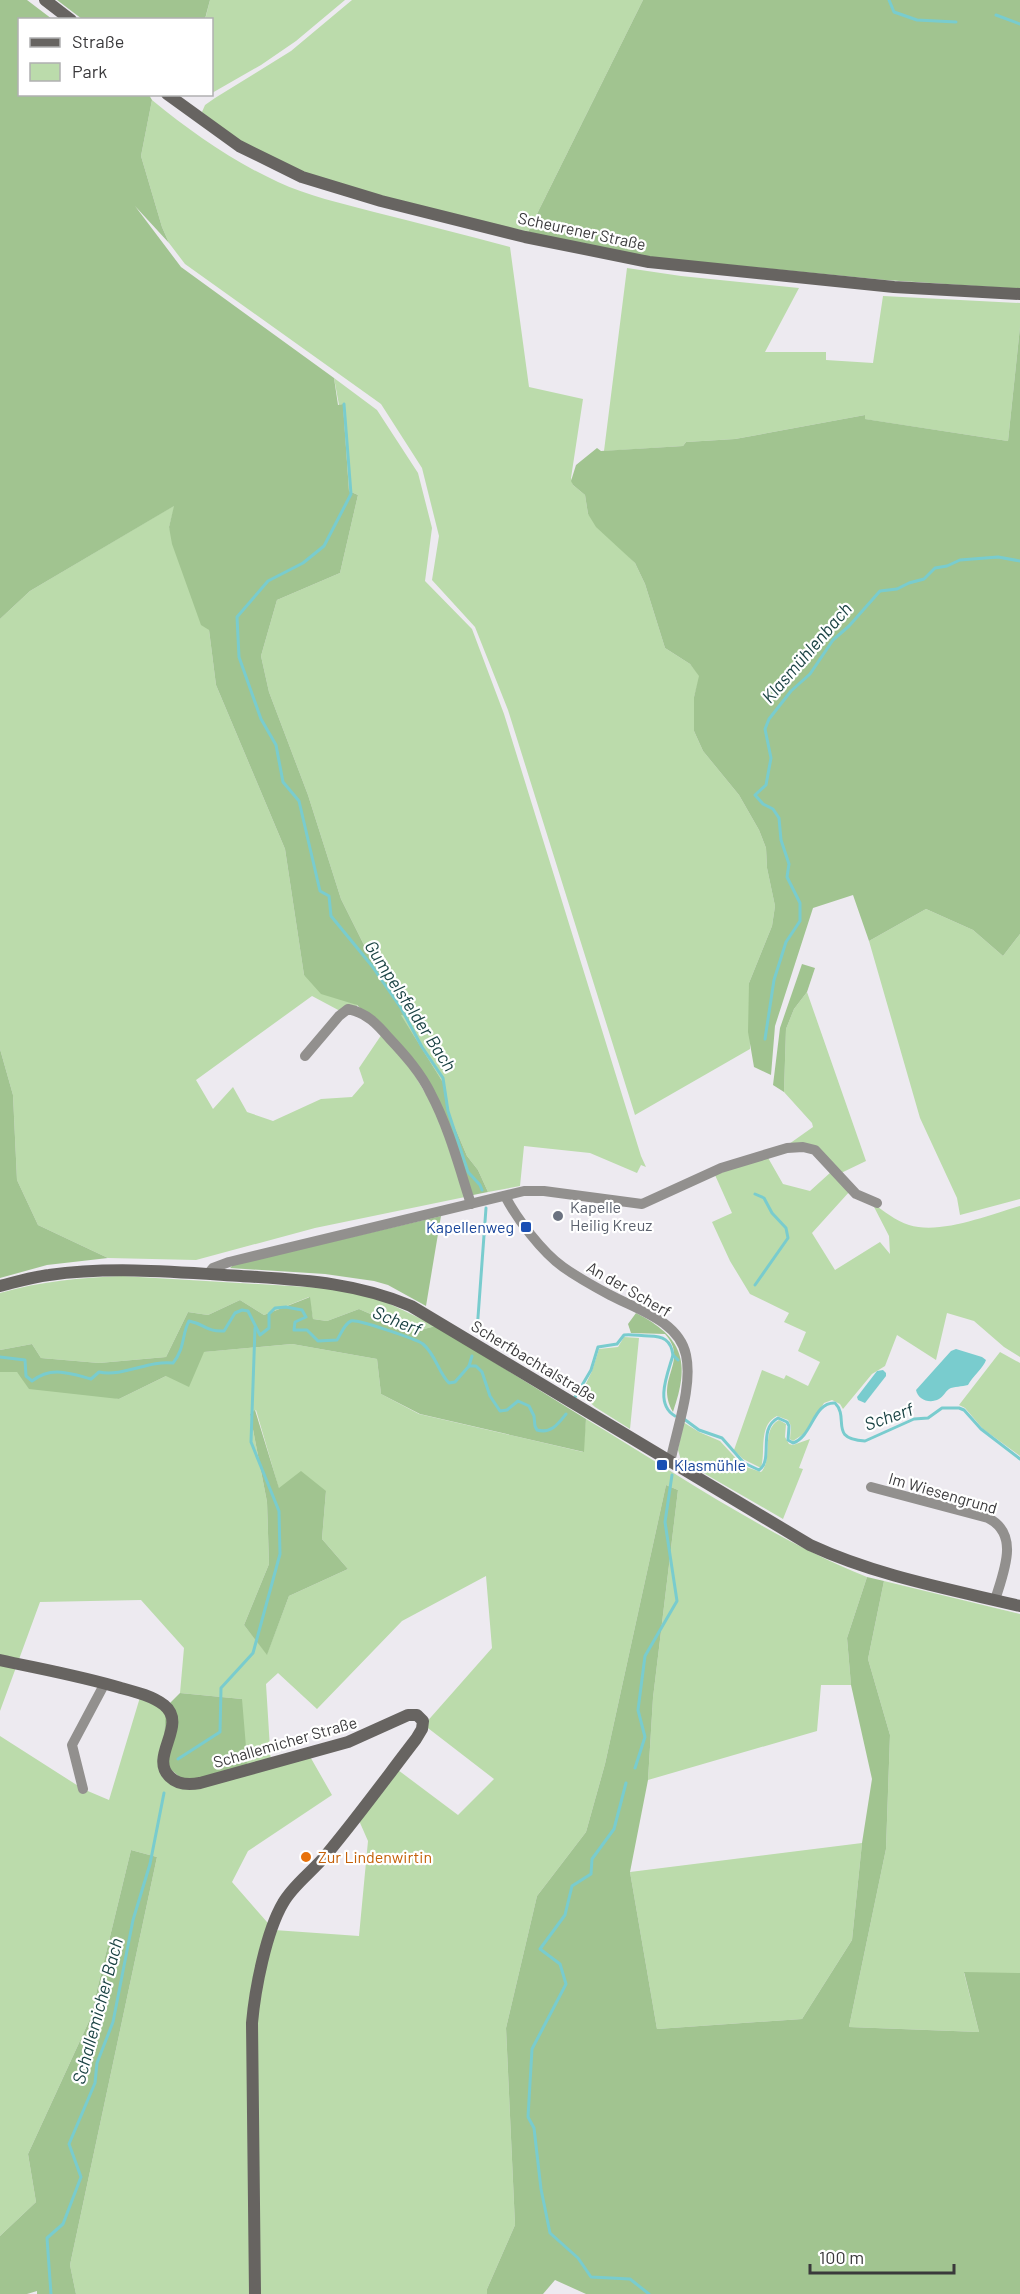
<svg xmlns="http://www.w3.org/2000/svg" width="1020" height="2294" font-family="Barlow,sans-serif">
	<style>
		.green { fill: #bbdbab; fill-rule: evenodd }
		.forest { fill: #a1c490 }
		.water { fill: #79ccce }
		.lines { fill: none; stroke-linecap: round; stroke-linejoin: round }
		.stream { stroke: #79ccce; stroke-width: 3 }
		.street { stroke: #92908e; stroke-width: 10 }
		.secondary { stroke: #676461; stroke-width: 12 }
		.worship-dot { fill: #6b7280; stroke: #fff; stroke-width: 2 }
		.transit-dot { fill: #1a4fb4; stroke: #fff; stroke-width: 2 }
		.food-dot { fill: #e8710a; stroke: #fff; stroke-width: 2 }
		.labels { text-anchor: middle; stroke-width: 4.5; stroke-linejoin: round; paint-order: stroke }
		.street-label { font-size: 16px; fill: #3a393b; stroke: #fff }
		.worship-label { font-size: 16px; fill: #5b616d; stroke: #fff; text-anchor: start }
		.transit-label { font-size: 16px; fill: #164399; stroke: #fff; text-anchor: end }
		.food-label { font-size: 16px; fill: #c56008; stroke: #fff; text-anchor: start }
		.water-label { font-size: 18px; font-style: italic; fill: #1b4344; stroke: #fff }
	</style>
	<rect width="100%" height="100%" fill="#edeaf0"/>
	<g class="green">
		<polygon points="210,0 345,0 296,41 261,65 212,93 212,20 205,20"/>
		<path d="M352 0H643L528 232C434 209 325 191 242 143 228 135 215 122 202 112L205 105 215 98 291 51Z"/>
		<path d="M152 100C191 132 232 161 278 182 308 196 341 203 374 212 419 223 465 235 510 247L529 387 583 399 571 478 573 485 585 495 588 514 635 563 645 584 665 648 690 664 700 676 694 697V731L703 751 739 795 759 830 766 848 767 868 775 906 772 926 749 983 750 1049 635 1115 508 710 475 627 432 580 439 536 422 468 381 404 185 264 169 243 162 227 141 156Z"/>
		<polygon points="627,268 681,276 799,288 765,352 826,352 826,360 873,363 883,296 1020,303 1020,327 1008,441 864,419 865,415 735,439 686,442 683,446 604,451"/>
		<polygon points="334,378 377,410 418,473 432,528 425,581 472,629 504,714 641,1156 646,1167 641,1165 637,1173 590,1153 524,1146 520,1186 488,1192 478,1170 467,1156 447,1109 444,1084 400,1014 408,1015 384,972 368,953 341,899 308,795 269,692 261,656 277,600 340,573 358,495 349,491 343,404 339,405"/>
		<polygon points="175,505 169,527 209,630 216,685 285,849 304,975 357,1005 357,1009 342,1012 312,996 196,1080 213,1109 233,1087 247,1112 273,1121 321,1099 352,1097 364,1083 359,1068 382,1034 408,1064 437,1113 465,1197 315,1228 196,1260 108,1258 38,1225 17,1180 13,1095 0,1049 0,619 30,591"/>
		<polygon points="926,909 973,930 1003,956 1020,934 1020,1199 960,1215 957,1198 920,1118 869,941"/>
		<polygon points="807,992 866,1161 841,1173 821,1150 789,1144 813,1127 812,1123 784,1092 786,1029 794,1009"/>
		<path d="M767 1156 783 1184 810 1191 831 1172 850 1191 812 1233 835 1270 880 1242 890 1254 889 1236 872 1203C884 1211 896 1221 909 1225 940 1235 989 1215 1020 1206V1357L1004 1347 974 1321 947 1313 936 1360 897 1335 885 1366 872 1374 843 1409 840 1404 832 1400 824 1403 805 1433 793 1441 790 1439 791 1426 788 1420 777 1416C758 1425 766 1451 761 1468L743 1459 734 1450 762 1370 784 1379 786 1375 808 1386 820 1362 798 1351 806 1332 784 1322 789 1313 750 1294 730 1261 712 1222 732 1213 715 1175Z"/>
		<path d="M122 1276 340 1289 371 1295 436 1326 412 1332 359 1309 327 1321 313 1319 309 1297 264 1315 240 1300 208 1315 188 1312 166 1357 99 1363 41 1358 32 1344 0 1350V1293C41 1281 80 1278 122 1276Z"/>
		<polygon points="624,1337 639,1338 630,1429 595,1407 581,1394 592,1371 599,1349 618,1347"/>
		<path d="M292 1344 377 1359 381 1394 419 1414 583 1452 586 1419C676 1473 770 1538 867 1577L847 1638 851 1685H821L817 1731 648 1780 653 1698 678 1490 666 1485 605 1764 586 1832 537 1896 506 2028 515 2225 487 2289V2294H76L70 2265 157 1857 131 1850 90 2019 28 2154 36 2202 0 2236V1736L83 1789 109 1800 141 1694 166 1707 162 1762 180 1783 242 1699 180 1693 184 1648 141 1600 40 1602 0 1711V1372H17L119 1399 166 1376 203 1352ZM256 1410 279 1489 326 1491 322 1539 348 1569 289 1596 267 1654 244 1625 269 1564 267 1502 250 1414ZM486 1576 492 1648 424 1725 494 1779 458 1815 394 1767 357 1816 368 1841 359 1936 274 1930 232 1882 248 1851 332 1795 308 1753 271 1765 266 1684 278 1673 317 1709 402 1621Z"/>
		<polygon points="1000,1352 1020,1363 1020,1456 983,1429 965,1408 959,1405"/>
		<path d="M779 1420 786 1424 785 1437 789 1444 793 1445 810 1439 799 1468 803 1469 783 1519 681 1460 678 1450 683 1422 699 1432 720 1441 743 1466 761 1472C774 1459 760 1430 779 1420Z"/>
		<polygon points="884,1581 1020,1614 1020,1973 964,1973 979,2032 849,2027 886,1849 890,1735 868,1659"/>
		<polygon points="862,1843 852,1940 802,2019 657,2029 630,1872"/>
	</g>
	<g class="forest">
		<polygon points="0,0 27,0 52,19 20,20 20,94 149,95 152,100 141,156 162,227 169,243 135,206 181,267 334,378 338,405 343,404 349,491 358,495 340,573 277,600 261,656 269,692 308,795 341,899 368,953 384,972 409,1016 401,1015 444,1084 447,1109 467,1156 478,1170 488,1192 473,1195 433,1091 361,1009 357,1005 321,994 304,975 285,849 216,685 209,630 201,625 172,544 169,527 174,506 30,591 0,619"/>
		<polygon points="57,0 210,0 205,19 82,19"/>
		<polygon points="643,0 1020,0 1020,289 885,280 638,256 528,232"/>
		<polygon points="1020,327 1020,934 1003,956 973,930 926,909 869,941 853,895 813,908 775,1026 771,1075 754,1067 748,1032 749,983 772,926 775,906 767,868 766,848 759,830 739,795 703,751 694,731 694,697 699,676 690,664 665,648 645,584 635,563 596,527 588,514 585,495 573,485 571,481 576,465 597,448 601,451 683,446 686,442 735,439 865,415 865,419 1008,441"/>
		<polygon points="802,964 815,968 807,992 794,1009 786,1029 784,1092 773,1085 780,1028"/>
		<polygon points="0,1049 13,1095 17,1180 38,1225 108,1258 47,1265 0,1278"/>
		<polygon points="441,1216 426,1306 388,1285 374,1281 325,1274 230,1268 233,1265"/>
		<polygon points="310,1297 313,1319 327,1321 359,1309 412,1332 436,1326 586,1419 584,1452 420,1414 381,1394 377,1359 292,1344 204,1352 189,1387 166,1376 119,1399 29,1389 17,1372 0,1372 0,1350 32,1344 41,1358 99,1363 166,1357 188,1312 208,1315 240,1300 264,1315"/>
		<path d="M636 1313C683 1337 691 1362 673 1412 654 1378 690 1362 665 1334L631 1333 628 1324Z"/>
		<polygon points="255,1410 279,1488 301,1471 326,1491 322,1539 348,1569 289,1596 267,1655 244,1625 269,1564 267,1502 250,1414"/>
		<polygon points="666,1485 678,1490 653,1698 648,1780 630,1872 657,2029 802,2019 852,1940 862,1843 872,1779 851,1685 847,1638 867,1577 884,1581 868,1659 890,1735 886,1849 849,2027 979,2032 964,1972 1020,1973 1020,2294 586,2294 555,2280 543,2294 487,2294 487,2289 515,2225 506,2028 537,1896 586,1832 605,1764"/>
		<polygon points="180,1693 242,1699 248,1771 189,1785 162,1762 166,1707"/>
		<polygon points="131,1850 157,1857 70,2265 76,2294 37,2294 37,2291 27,2294 0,2294 0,2236 36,2202 28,2154 90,2019"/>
	</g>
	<g class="water">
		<path d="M956 1349 982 1357 986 1360C984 1367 972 1377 968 1385 962 1387 954 1386 949 1389 945 1392 943 1397 939 1399 930 1404 918 1400 916 1390L951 1351Z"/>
		<polygon points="883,1370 886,1373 886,1376 865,1403 858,1400 857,1397 877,1371"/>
	</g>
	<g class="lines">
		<g class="stream">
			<polyline points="889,0 894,12 917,20 956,22"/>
			<polyline points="996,15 1020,24"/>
			<polyline points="344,404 351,494 324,546 303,563 268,581 237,617 239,657 261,719 276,745 283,782 299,801 320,891 329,896 331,916 372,966 401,1008 422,1047 443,1078 448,1111 468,1172 480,1185 482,1190"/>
			<polyline points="765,1039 774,980 786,942 800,921 800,903 787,877 789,864 781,840 779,818 773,809 763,804 755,795 766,785 771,758 765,729 769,719 791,691 810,674 833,640 849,626 880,591 897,589 909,583 924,579 935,568 947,566 960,560 998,557 1020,561"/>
			<polyline points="755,1194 764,1198 772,1213 786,1228 788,1238 755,1285"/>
			<polyline points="477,1331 486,1208"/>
			<polyline points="673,1355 678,1360"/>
			<path d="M0 1357 25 1360 26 1376 32 1381C51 1366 69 1373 91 1379L99 1372C124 1377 148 1360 173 1363 185 1349 182 1333 189 1321 205 1324 206 1332 224 1331L235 1313 242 1310 248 1311 260 1335 269 1328V1314L275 1308 286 1307 302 1310 306 1317 295 1322 294 1330H307L318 1341 337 1340C341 1334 344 1324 351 1321 357 1319 416 1339 423 1344 436 1355 438 1372 449 1383L455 1382 469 1366H476L482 1372 490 1396 500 1411 507 1410 518 1401 529 1406 534 1416 535 1426 537 1430C551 1434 558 1424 566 1414"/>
			<polyline points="469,1366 472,1356"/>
			<path d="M574 1399 591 1370 598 1347 617 1344 624 1335C632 1334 640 1336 649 1336 663 1336 671 1340 673 1355 668 1373 654 1404 675 1416"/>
			<path d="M684 1419 699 1430 722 1438 744 1463 759 1470C774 1460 757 1429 778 1418L787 1422 789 1426 788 1440 793 1443C813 1436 813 1402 835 1403 850 1418 828 1439 865 1441L914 1419 928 1418 942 1408H959L964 1410 981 1429 1020 1459"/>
			<polyline points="178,1759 220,1732 221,1688 253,1653 280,1554 279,1511 251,1442 255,1328"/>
			<polyline points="635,1768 645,1737 638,1710 645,1656 677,1601 665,1522 672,1475"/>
			<polyline points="626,1783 614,1829 592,1859 591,1874 572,1886 565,1915 540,1949 560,1964 566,1984 532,2049 528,2117 534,2128 541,2189 550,2233 578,2258 591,2277 630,2279 649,2294"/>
			<polyline points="51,2294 47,2238 63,2224 81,2177 69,2144 95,2083 97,2063 113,2022 133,1920 150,1864 164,1793"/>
		</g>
		<g class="street">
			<path d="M305 1056 339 1016 348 1009C367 1013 377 1024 389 1038 405 1055 421 1073 431 1094 449 1128 459 1167 471 1204"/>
			<path d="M505 1196C517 1219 542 1252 563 1267 577 1277 593 1286 610 1295 636 1309 679 1321 686 1355 693 1386 676 1431 670 1463"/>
			<polyline points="208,1274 213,1268 229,1262 524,1191 544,1191 642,1204 721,1168 787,1148 803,1147 815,1150 856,1194 877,1203"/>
			<path d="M871 1487 988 1518C1020 1534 1004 1571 995 1600"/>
			<polyline points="83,1789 72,1745 105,1683"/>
		</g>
		<g class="secondary">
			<polyline points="45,0 71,20"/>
			<polyline points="167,94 239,146 302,177 381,201 525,237 649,262 894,287 1020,294"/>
			<path d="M0 1286C16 1282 32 1277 49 1275 111 1266 178 1272 241 1276 301 1280 355 1282 411 1306L810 1545C877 1576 949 1589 1020 1606"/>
			<path d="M0 1660C41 1669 81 1676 121 1688 136 1692 152 1696 164 1705 189 1725 148 1757 170 1777 178 1785 189 1785 200 1783L348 1742 408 1715H417L423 1721 422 1729 416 1739C386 1778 357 1818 326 1855 312 1872 293 1885 283 1903 266 1932 255 1989 252 2023L255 2294"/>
		</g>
	</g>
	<circle class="worship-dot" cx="558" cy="1216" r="6"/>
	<g class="transit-dot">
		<rect x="520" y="1221" width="12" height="12" rx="3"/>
		<rect x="656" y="1459" width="12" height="12" rx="3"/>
	</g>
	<circle class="food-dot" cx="306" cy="1857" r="6"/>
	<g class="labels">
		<g class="street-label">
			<text transform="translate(582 231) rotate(12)" y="6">Scheurener Straße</text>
			<text transform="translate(629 1289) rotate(30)" y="6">An der Scherf</text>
			<text transform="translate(534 1361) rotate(31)" y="6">Scherfbachtalstraße</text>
			<text transform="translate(943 1493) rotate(16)" y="6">Im Wiesengrund</text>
			<text transform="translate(285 1742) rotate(-16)" y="6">Schallemicher Straße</text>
		</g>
		<g class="worship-label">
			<text x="570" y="1213">Kapelle<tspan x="570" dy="18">Heilig Kreuz</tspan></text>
		</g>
		<g class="transit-label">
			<text x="514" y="1233">Kapellenweg</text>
			<text x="674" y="1471" text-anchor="start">Klasmühle</text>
		</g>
		<g class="food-label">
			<text x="318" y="1863">Zur Lindenwirtin</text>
		</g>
		<g class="water-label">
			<text transform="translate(807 653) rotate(-49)" y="6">Klasmühlenbach</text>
			<text transform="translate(410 1006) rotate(57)" y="6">Gumpelsfelder Bach</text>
			<text transform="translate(397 1321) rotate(22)" y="6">Scherf</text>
			<text transform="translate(889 1417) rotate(-19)" y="6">Scherf</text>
			<text transform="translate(98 2011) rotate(-75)" y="6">Schallemicher Bach</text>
		</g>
	</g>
	<rect x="18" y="18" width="195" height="78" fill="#ffffff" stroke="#b0b0b1" stroke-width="1.5"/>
	<rect x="30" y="38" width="30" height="9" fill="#676461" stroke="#b0b0b1" stroke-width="1.5"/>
	<text x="72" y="48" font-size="18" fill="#3a393b">Straße</text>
	<rect x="30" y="63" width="30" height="18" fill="#bbdbab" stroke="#b0b0b1" stroke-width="1.5"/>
	<text x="72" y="78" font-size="18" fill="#3a393b">Park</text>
	<path d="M810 2264v9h144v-9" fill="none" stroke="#3a393b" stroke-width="3"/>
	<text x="819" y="2264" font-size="18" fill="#3a393b" stroke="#ffffff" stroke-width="4.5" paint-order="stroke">100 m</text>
</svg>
